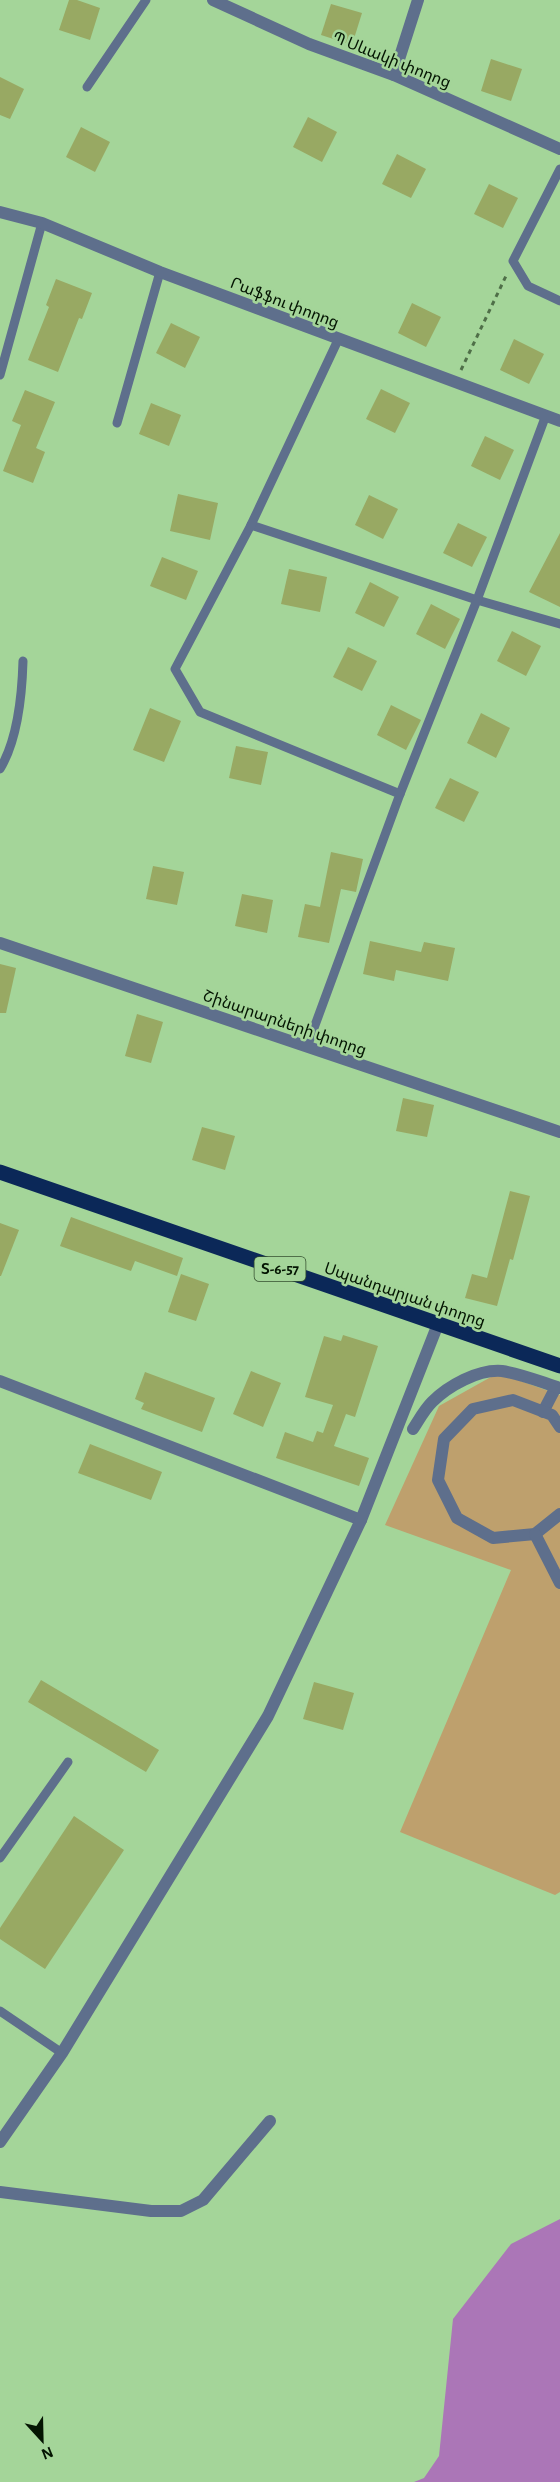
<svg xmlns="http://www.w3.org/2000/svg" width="560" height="2482" font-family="'Alegreya Sans','Noto Sans Armenian',sans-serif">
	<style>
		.green { fill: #bea06d }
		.water { fill: #ab76b7 }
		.building { fill: #98a963 }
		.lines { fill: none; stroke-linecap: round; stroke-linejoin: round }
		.path { stroke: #4f6f48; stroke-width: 3; stroke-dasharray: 4.5 4.5; stroke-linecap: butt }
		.service { stroke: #5e6f8c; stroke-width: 9 }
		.pedestrian { stroke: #5e6f8c; stroke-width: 12 }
		.minor { stroke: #5e6f8c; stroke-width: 12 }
		.tertiary { stroke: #5e6f8c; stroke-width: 12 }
		.primary { stroke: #0b2858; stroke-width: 15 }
		.labels { text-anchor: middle; stroke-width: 5; stroke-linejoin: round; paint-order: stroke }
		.shield { fill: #a4d599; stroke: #344f2f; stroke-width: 1.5 }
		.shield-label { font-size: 15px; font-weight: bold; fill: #041502 }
		.street-label { font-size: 16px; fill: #041502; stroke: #a4d599 }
	</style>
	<rect width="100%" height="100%" fill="#a4d599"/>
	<polygon class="green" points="498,1373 560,1395 560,1892 555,1895 400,1832 511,1570 385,1525 439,1406"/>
	<polygon class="water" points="560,2219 560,2482 414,2482 424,2478 439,2456 453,2319 511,2244"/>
	<g class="building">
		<polygon points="69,0 77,0 100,8 90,40 59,30"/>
		<polygon points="331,4 362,13 352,45 321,35"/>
		<polygon points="491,59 522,69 511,101 481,91"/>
		<polygon points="0,77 24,89 10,119 0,115"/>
		<polygon points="308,117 337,132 322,162 293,147"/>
		<polygon points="81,127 110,142 95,172 66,157"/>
		<polygon points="397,154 426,169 411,198 382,184"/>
		<polygon points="489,184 518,198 503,228 474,214"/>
		<polygon points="56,279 92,293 82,319 79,318 58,372 28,360 49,307 46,305"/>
		<polygon points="412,303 441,317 426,347 398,333"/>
		<polygon points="171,323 200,337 185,368 156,353"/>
		<polygon points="514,339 544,354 529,384 500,370"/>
		<polygon points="381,389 410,403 395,433 366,419"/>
		<polygon points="25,390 55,402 36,448 45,452 33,483 3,471 21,425 12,421"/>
		<polygon points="151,403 181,415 169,446 139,434"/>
		<polygon points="485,436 514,450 500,480 471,466"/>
		<polygon points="178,494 218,503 210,540 170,531"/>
		<polygon points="369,495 398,509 383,539 355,525"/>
		<polygon points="458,523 487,537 472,567 443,553"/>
		<polygon points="560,533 560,607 529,592"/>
		<polygon points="162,557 198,571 186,600 150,586"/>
		<polygon points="289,569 327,577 320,612 281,604"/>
		<polygon points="370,582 399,597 384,627 355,613"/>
		<polygon points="431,604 460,619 445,649 416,634"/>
		<polygon points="512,631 541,646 526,676 497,661"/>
		<polygon points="348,647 377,661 362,691 333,677"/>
		<polygon points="391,705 421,720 406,750 377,735"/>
		<polygon points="150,708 181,721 164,762 133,750"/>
		<polygon points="481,713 510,728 496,758 467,743"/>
		<polygon points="236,746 268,752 261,785 229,778"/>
		<polygon points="450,778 479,792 464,822 435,808"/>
		<polygon points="331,852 363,859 356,892 341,889 329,943 298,937 305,904 320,907"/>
		<polygon points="153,866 184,872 177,905 146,899"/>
		<polygon points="242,894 273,900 267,933 235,926"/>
		<polygon points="370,941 421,952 424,942 455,948 448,981 396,970 394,981 363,974"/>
		<polygon points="0,964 16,968 6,1013 0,1013"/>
		<polygon points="137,1014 163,1022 151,1063 125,1056"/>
		<polygon points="403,1098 434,1105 427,1137 396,1131"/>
		<polygon points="202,1127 235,1136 225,1170 192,1160"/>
		<polygon points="510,1191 530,1196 513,1260 510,1259 497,1306 465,1298 472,1274 487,1278"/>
		<polygon points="71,1217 183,1258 177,1276 135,1261 131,1271 60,1246"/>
		<polygon points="0,1223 19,1230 1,1276 0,1276"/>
		<polygon points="181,1274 209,1284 196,1321 168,1312"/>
		<polygon points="343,1335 378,1346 355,1417 346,1414 334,1446 369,1458 359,1486 276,1458 285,1432 313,1442 317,1431 323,1433 333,1405 305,1397 324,1336 341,1341"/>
		<polygon points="251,1371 281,1383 263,1427 233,1414"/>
		<polygon points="145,1372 215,1398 202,1432 141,1409 144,1403 135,1399"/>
		<polygon points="90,1444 162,1472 151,1500 78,1473"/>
		<polygon points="41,1680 159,1750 146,1772 28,1702"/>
		<polygon points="314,1682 354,1693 343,1730 303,1719"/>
		<polygon points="74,1816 124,1850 45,1969 0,1939 0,1928"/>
	</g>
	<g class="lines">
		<polyline class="path" points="461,370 506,276"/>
		<g class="service">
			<polyline points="87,87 146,0"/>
			<polyline points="560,169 513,261 528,286 560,301"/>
			<polyline points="0,375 42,223"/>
			<polyline points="117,423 160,272"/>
			<polyline points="251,525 477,600 560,624"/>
			<path d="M0 769C18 739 22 696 23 661"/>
			<polyline points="400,794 477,600 546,415"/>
			<polyline points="307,1047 400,794 200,712 175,669 251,525 338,340"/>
			<polyline points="0,1858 68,1762"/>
			<polyline points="0,2011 62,2053"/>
		</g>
		<g class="pedestrian">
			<polyline points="543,1412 556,1387"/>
			<polyline points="560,1427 552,1415 513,1400 473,1409 444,1439 438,1480 457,1518 493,1538 535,1534 560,1514"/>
			<path d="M413 1429C419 1420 424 1410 432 1402 448 1386 478 1369 502 1371 522 1374 541 1382 560 1388"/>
			<polyline points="535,1534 560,1583"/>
		</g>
		<g class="minor">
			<polyline points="213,0 309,44 394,75 560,149"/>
			<polyline points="394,75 418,0"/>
			<polyline points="0,212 42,223 160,272 560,421"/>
			<polyline points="0,943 560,1132"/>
			<polyline points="0,1381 361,1520"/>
			<polyline points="0,2192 151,2211 181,2211 203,2200 270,2121"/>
		</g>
		<polyline class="tertiary" points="0,2142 62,2053 268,1716 361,1520 438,1324"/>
		<polyline class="primary" points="0,1172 560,1366"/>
	</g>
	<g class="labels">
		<rect class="shield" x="254.5" y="1257" width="51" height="24" rx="4.5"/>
		<g class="shield-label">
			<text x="280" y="1274">Տ-6-57</text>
		</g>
		<g class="street-label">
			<text transform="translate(392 59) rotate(22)" y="6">Պ Սևակի փողոց</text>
			<text transform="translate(285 302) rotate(21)" y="6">Րաֆֆու փողոց</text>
			<text transform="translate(285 1022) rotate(19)" y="6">Շինարարների փողոց</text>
			<text transform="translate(405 1294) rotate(19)" y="6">Սպանդարյան փողոց</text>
		</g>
	</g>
	<g transform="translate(42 2440) rotate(158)" stroke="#a4d599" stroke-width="4.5" paint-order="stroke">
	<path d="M0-4.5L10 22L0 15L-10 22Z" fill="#041502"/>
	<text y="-9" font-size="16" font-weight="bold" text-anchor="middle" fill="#041502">N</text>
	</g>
</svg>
